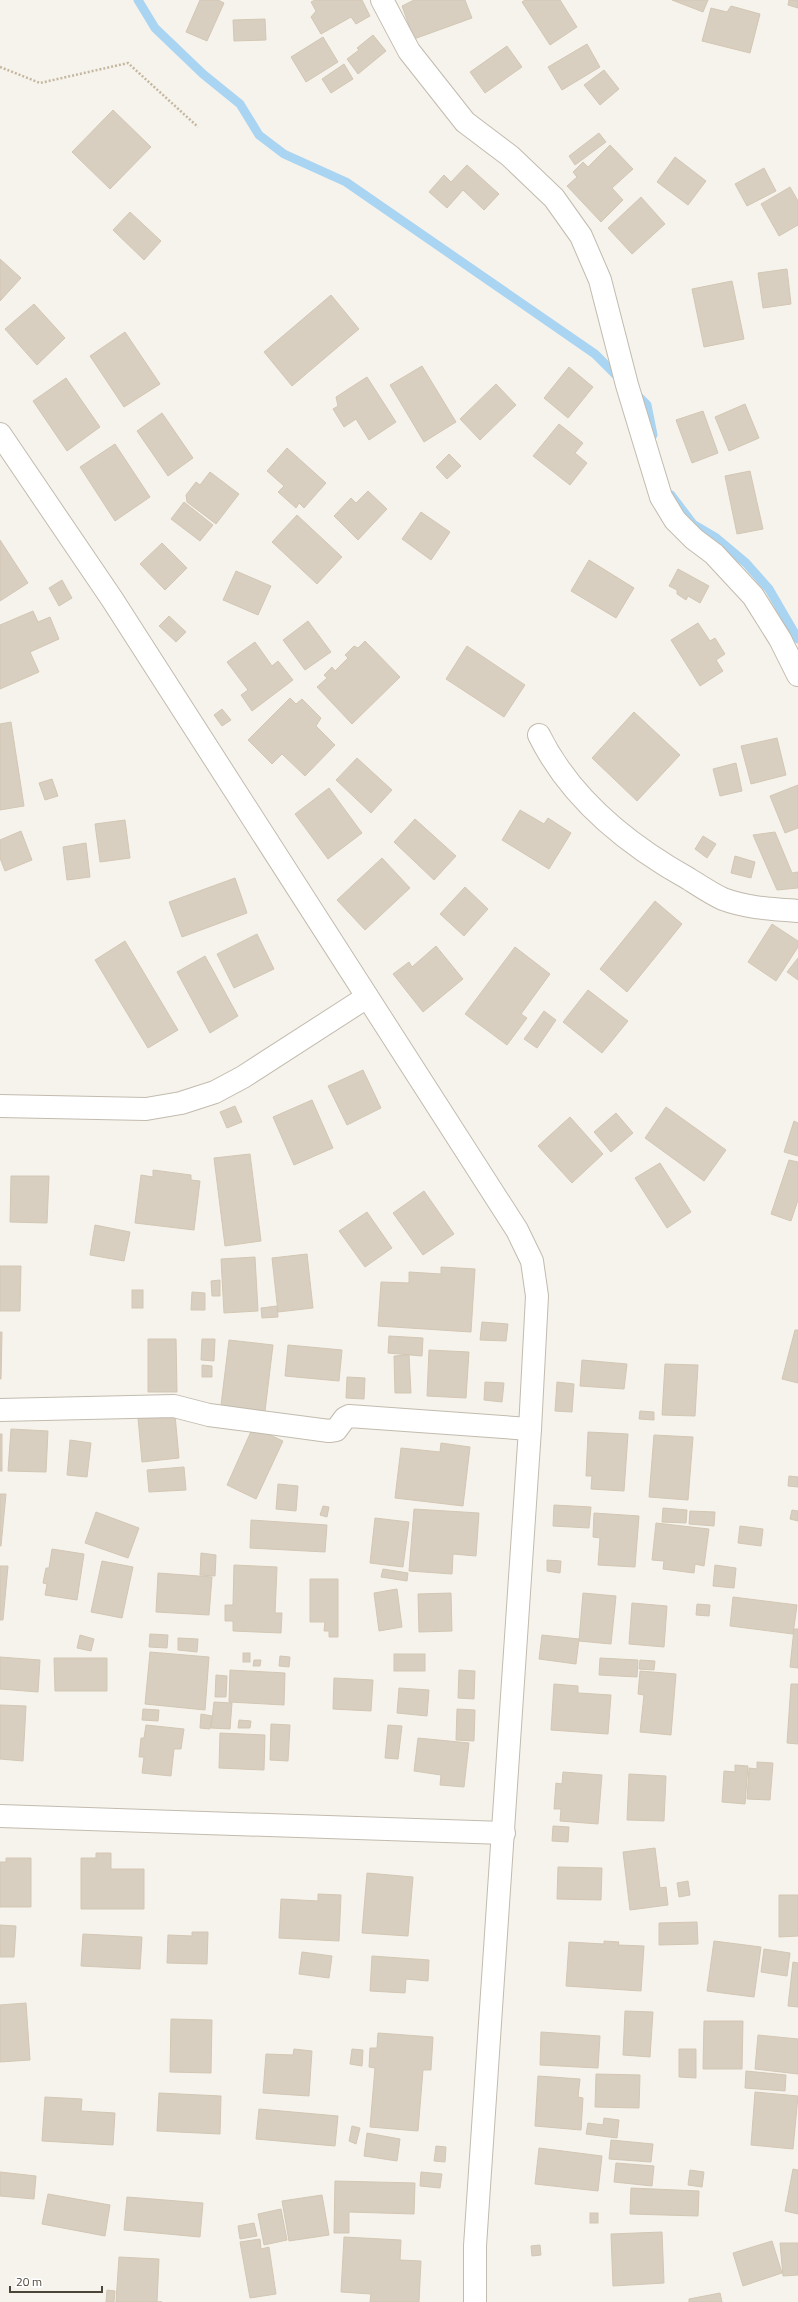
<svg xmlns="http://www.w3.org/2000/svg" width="798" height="2302" font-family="'Titillium Web',sans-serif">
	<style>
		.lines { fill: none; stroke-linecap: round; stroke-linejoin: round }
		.stream { stroke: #a9d4f2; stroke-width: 9 }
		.building { fill: #d8cfc1; stroke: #d3c7b4 }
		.minor-casing { stroke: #c2bbae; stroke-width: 24 }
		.path { stroke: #c4b79f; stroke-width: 2.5; stroke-dasharray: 2 2; stroke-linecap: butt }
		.minor { stroke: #fff; stroke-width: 22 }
	</style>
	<rect width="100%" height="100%" fill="#f6f3ec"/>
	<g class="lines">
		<g class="stream">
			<polyline points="138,0 155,28 203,74 240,104 259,135 284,154 346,182 595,354 620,379"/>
			<polyline points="635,393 647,405 653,435"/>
			<polyline points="671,495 693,524 715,537 746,563 769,589 798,639"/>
		</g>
	</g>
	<g class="building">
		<polygon points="200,0 218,0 224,3 207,41 186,32"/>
		<polygon points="315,0 362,0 370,16 356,24 351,17 321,34 311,17 316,11 311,2"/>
		<polygon points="414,0 465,0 472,18 414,39 402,6"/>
		<polygon points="525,0 560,0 577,27 550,45 522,2"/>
		<polygon points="672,0 708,0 703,12"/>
		<polygon points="789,0 798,0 798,8 788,5"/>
		<polygon points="731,6 760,14 750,53 702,41 711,8 727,12"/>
		<polygon points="265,19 266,40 234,41 233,20"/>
		<polygon points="373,35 386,51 358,74 347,59 359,50 357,48"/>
		<polygon points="323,37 338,62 306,82 291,57"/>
		<polygon points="587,44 600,67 562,90 548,67"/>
		<polygon points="507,46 522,67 485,93 470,72"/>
		<polygon points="344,64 353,79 331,93 322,79"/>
		<polygon points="604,70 619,89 600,105 584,85"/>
		<polygon points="113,110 151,147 110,189 72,152"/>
		<polygon points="599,133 606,142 575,165 569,156"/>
		<polygon points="610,145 633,169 612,188 623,200 601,222 567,186 577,177 573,172 583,162 588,167"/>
		<polygon points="675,157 706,181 688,205 657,182"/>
		<polygon points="467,165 499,194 484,210 463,190 447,208 429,192 444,175 451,182"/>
		<polygon points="764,168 776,191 747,206 735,184"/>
		<polygon points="790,187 798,201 798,225 779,236 761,204"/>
		<polygon points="641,197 665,224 632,254 608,228"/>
		<polygon points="130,212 161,241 144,260 113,230"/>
		<polygon points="0,259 21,278 0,301"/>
		<polygon points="787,269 791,304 763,308 758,273"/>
		<polygon points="732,281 744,339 704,347 692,289"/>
		<polygon points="331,295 359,329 292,386 264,352"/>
		<polygon points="34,304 65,338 37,365 5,329"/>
		<polygon points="125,332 160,384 124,407 90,356"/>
		<polygon points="422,366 456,422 424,442 390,385"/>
		<polygon points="569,367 593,387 568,418 544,398"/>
		<polygon points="367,377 396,422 369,440 356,419 344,427 333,409 338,406 336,397"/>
		<polygon points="66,378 100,427 67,451 33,401"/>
		<polygon points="496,384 516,405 480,440 460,419"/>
		<polygon points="745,404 759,438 729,451 715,417"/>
		<polygon points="703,411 718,453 692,463 676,420"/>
		<polygon points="162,413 193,458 168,476 137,431"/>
		<polygon points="559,424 583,443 575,453 587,463 570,485 533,456"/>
		<polygon points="115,444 150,497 115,521 80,467"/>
		<polygon points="287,448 326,483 304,508 299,503 296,508 278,492 284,486 267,471"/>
		<polygon points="449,454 461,466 447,479 436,467"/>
		<polygon points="750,471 763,529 737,534 725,476"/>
		<polygon points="210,472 239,494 216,524 187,502 186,495 196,482 200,485"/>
		<polygon points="368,491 387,509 358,540 334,516 351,498 356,503"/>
		<polygon points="184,502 213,525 200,541 171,519"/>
		<polygon points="421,512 450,532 431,560 402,539"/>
		<polygon points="297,515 342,557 317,584 272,542"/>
		<polygon points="0,540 28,583 0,601"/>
		<polygon points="162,543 187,568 165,590 140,564"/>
		<polygon points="589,560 634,588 616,618 571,591"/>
		<polygon points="678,569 709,586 700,603 688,596 686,600 677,594 677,590 669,586"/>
		<polygon points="236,571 271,586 258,615 223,600"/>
		<polygon points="62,580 72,598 59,606 49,588"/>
		<polygon points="33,611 38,622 50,617 59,639 30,652 39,672 0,689 0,625"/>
		<polygon points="169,616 186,632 176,642 159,626"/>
		<polygon points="308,621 331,652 305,670 283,640"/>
		<polygon points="698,623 710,641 715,638 725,654 716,660 723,671 700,686 671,640"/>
		<polygon points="365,641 400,677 352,724 317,687 327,678 324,675 332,667 335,671 348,658 345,655 354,646 358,648"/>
		<polygon points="255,642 272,666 278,661 293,680 252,711 241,695 248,690 227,662"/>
		<polygon points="467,646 525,685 504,717 446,679"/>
		<polygon points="290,698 296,704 302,699 321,718 316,726 335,745 305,776 282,754 272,764 248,740"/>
		<polygon points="222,709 231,720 222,726 214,715"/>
		<polygon points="634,712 680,755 637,801 592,758"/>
		<polygon points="11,722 24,806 0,810 0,724"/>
		<polygon points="777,738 786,775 751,784 741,746"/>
		<polygon points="357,758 392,790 371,813 336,780"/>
		<polygon points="736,763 742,791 720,796 713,769"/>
		<polygon points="52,779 58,796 45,800 39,783"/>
		<polygon points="798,785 798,828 785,833 770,796"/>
		<polygon points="329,788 362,833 328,859 295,814"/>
		<polygon points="520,810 544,824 548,818 571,833 549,869 502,840"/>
		<polygon points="415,819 456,856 434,880 394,842"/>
		<polygon points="125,820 130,858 100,862 95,824"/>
		<polygon points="21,831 32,860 5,871 0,858 0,840"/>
		<polygon points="775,832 792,873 798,872 798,888 777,890 753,835"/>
		<polygon points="703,836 716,844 707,858 695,849"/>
		<polygon points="86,843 90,877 67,880 63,847"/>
		<polygon points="735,856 755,862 751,878 731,873"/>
		<polygon points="382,858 410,888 365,930 337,900"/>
		<polygon points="235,878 247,913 182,937 169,902"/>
		<polygon points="465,887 488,909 464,936 440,914"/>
		<polygon points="655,901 682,924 627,992 600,969"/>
		<polygon points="772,924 798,941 798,947 776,981 748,962"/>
		<polygon points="257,934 274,969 234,988 217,954"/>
		<polygon points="125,941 178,1030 148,1048 95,960"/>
		<polygon points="436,946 463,979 423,1012 393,974 409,962 412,967"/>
		<polygon points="515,947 550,974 521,1014 527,1018 507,1045 465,1014"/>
		<polygon points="205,956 238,1016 210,1033 177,972"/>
		<polygon points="798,958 798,980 787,972"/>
		<polygon points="588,990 628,1021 602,1053 563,1022"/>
		<polygon points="544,1011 556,1020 537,1048 524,1039"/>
		<polygon points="363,1070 381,1108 347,1125 328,1086"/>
		<polygon points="312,1100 333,1148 294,1165 273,1117"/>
		<polygon points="235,1106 242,1122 227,1128 220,1112"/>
		<polygon points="666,1107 726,1150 704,1181 645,1138"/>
		<polygon points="616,1113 633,1133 611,1152 594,1132"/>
		<polygon points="570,1117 603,1154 572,1183 538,1146"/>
		<polygon points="794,1121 798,1123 798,1156 784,1152"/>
		<polygon points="250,1154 261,1241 225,1246 214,1158"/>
		<polygon points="789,1160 798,1162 798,1200 791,1221 771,1214"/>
		<polygon points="660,1163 691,1212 667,1228 635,1178"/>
		<polygon points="153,1170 191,1175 191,1180 200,1181 194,1230 135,1223 141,1175 153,1177"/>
		<polygon points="11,1176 49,1176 47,1223 10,1222"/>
		<polygon points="424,1191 454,1234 423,1255 393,1213"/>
		<polygon points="367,1212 392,1248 365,1267 339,1231"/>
		<polygon points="95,1225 130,1232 124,1261 90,1255"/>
		<polygon points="307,1254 313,1308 278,1312 272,1258"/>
		<polygon points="255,1257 258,1311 224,1313 221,1259"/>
		<polygon points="0,1266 21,1266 20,1311 0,1311"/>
		<polygon points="441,1267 475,1269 471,1332 378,1326 381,1282 409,1283 409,1272 441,1274"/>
		<polygon points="220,1280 220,1296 212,1296 211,1281"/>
		<rect x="132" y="1290" width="11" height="18"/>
		<polygon points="192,1292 205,1293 205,1310 191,1310"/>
		<polygon points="277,1306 278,1317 262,1318 261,1308"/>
		<polygon points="482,1322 508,1324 506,1341 480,1340"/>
		<polygon points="795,1330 798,1330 798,1383 782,1379"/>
		<polygon points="0,1332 2,1332 1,1379 0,1379"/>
		<polygon points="389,1336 423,1338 422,1356 388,1353"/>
		<polygon points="148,1339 176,1339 177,1392 148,1392"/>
		<polygon points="202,1339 215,1339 214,1361 201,1360"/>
		<polygon points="229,1340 273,1345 265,1411 221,1405"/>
		<polygon points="288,1345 342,1350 339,1381 285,1376"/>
		<polygon points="429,1350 469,1352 466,1398 427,1396"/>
		<polygon points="409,1355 411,1393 395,1393 394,1356"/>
		<polygon points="582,1360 627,1364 624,1389 580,1386"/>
		<polygon points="665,1364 698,1365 695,1416 662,1415"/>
		<polygon points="202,1365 212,1366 212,1377 202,1377"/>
		<polygon points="347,1377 365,1378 364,1399 346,1398"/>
		<polygon points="485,1382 504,1383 502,1402 484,1400"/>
		<polygon points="557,1382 574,1384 572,1412 555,1411"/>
		<polygon points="640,1411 654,1412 654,1420 639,1419"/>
		<polygon points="175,1415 179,1458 142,1462 138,1418"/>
		<polygon points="253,1427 283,1441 256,1499 227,1485"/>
		<polygon points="11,1429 48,1431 46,1472 8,1471"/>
		<polygon points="588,1432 628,1434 624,1491 591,1489 592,1476 586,1476"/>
		<rect x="0" y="1434" width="2" height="37"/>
		<polygon points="654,1435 693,1437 688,1500 649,1497"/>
		<polygon points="70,1440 91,1443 87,1477 67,1475"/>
		<polygon points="441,1443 470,1447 463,1506 395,1498 401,1448 440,1452"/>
		<polygon points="184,1467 186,1490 149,1492 147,1470"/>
		<polygon points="789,1476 798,1477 798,1487 788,1486"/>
		<polygon points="278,1484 298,1486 296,1511 276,1509"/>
		<polygon points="0,1494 6,1494 1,1546 0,1546"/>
		<polygon points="554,1505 591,1507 589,1528 553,1526"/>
		<polygon points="323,1506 329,1507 327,1517 320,1515"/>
		<polygon points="663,1508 687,1510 686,1523 662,1522"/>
		<polygon points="414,1509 479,1513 476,1556 453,1554 452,1574 409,1571"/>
		<polygon points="792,1510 798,1511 798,1521 790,1519"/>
		<polygon points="690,1511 715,1512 714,1526 689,1524"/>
		<polygon points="96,1512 139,1528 128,1558 85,1543"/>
		<polygon points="594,1513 639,1516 635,1567 598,1565 600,1538 593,1537"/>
		<polygon points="375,1518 409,1522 403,1567 370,1563"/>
		<polygon points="251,1520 327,1525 325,1552 250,1548"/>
		<polygon points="656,1523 709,1529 704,1566 695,1564 694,1573 663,1569 664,1561 652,1560"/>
		<polygon points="740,1526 763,1529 761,1546 738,1543"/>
		<polygon points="52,1549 84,1554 77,1600 45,1595 47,1584 43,1583 46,1568 49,1568"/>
		<polygon points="201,1553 216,1555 215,1576 200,1575"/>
		<polygon points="547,1560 561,1561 560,1573 547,1571"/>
		<polygon points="102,1561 133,1567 122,1618 91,1612"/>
		<polygon points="234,1565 277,1567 275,1613 282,1613 281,1633 233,1631 233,1621 225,1621 225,1605 233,1605"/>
		<polygon points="715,1565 736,1568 734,1588 713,1586"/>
		<polygon points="0,1566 8,1566 3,1620 0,1620"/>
		<polygon points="383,1569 408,1573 407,1581 381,1577"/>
		<polygon points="158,1573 212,1577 209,1615 156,1612"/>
		<polygon points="310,1579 338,1579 338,1637 329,1637 329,1631 324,1631 325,1622 310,1622"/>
		<polygon points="397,1589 402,1627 379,1631 374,1593"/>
		<polygon points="451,1593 452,1631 419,1632 418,1594"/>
		<polygon points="583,1593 616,1596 611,1644 579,1641"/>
		<polygon points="733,1597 797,1605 793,1634 730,1626"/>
		<polygon points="632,1603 667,1606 664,1647 629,1644"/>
		<polygon points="697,1604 710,1605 709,1616 696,1615"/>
		<polygon points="794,1629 798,1629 798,1668 790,1667"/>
		<polygon points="150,1634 168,1635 167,1648 149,1647"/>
		<polygon points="80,1635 94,1639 91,1651 77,1648"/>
		<polygon points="542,1635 579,1639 576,1664 539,1659"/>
		<polygon points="178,1638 198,1639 197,1652 178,1650"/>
		<polygon points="150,1652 209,1657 205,1710 145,1704"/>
		<rect x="243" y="1653" width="7" height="9"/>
		<rect x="394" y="1654" width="31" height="17"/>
		<polygon points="280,1656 290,1657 289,1667 279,1666"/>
		<polygon points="0,1657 40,1660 38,1692 0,1689"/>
		<polygon points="54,1658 107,1658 107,1691 55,1691"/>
		<polygon points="600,1658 638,1660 637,1677 599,1675"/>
		<polygon points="254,1660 261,1660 260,1666 253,1666"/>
		<polygon points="640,1660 655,1661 654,1670 639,1669"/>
		<polygon points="230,1670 285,1673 284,1705 229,1702"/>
		<polygon points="459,1670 475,1671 474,1699 458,1698"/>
		<polygon points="640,1671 676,1674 671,1735 640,1732 644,1695 638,1694"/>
		<polygon points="216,1675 227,1676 226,1697 215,1697"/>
		<polygon points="334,1678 373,1680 371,1711 333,1709"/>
		<polygon points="554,1684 578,1686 578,1693 611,1695 608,1734 551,1730"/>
		<polygon points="791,1684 798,1684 798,1744 787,1743"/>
		<polygon points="399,1688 429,1690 427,1716 397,1713"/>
		<polygon points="214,1702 232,1703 230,1729 211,1728"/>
		<polygon points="0,1705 26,1706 23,1761 0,1759"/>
		<polygon points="143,1709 159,1710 158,1721 142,1720"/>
		<polygon points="457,1709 475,1710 474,1741 456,1740"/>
		<polygon points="201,1714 212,1716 210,1729 200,1728"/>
		<polygon points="239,1720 251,1721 250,1728 238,1728"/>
		<polygon points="271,1724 290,1725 288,1761 270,1760"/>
		<polygon points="146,1725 184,1729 181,1749 174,1749 171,1776 142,1773 144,1757 139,1757 141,1738 144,1738"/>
		<polygon points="388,1725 402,1726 398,1759 385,1758"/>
		<polygon points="220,1733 265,1735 264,1770 219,1768"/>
		<polygon points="418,1738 469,1743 464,1787 440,1785 441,1775 414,1771"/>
		<polygon points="757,1762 773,1763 770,1800 747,1799 749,1768 757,1769"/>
		<polygon points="735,1765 748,1766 745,1804 722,1802 724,1771 735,1772"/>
		<polygon points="563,1772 602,1775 598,1824 560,1821 561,1809 554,1809 556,1783 562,1784"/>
		<polygon points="629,1774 666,1776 664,1821 627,1820"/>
		<polygon points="553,1826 569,1827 568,1842 552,1841"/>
		<polygon points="655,1848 660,1888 666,1887 668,1905 630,1910 623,1852"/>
		<polygon points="96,1853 111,1853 111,1869 144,1869 144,1909 81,1909 81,1858 96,1858"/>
		<polygon points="6,1858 31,1858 31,1907 0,1907 0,1862 6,1862"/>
		<polygon points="558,1867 602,1868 601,1900 557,1899"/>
		<polygon points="367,1873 413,1877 408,1936 362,1933"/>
		<polygon points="688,1881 690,1895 679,1897 677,1883"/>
		<polygon points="318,1894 341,1895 339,1941 279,1938 281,1899 318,1901"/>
		<polygon points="779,1895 798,1895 798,1936 779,1937"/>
		<polygon points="697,1922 698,1944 659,1945 659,1923"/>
		<polygon points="0,1925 16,1926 14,1957 0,1957"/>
		<polygon points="192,1932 208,1932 207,1964 167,1963 168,1935 192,1936"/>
		<polygon points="83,1934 142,1937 140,1969 81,1966"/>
		<polygon points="604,1941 619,1942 618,1945 644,1946 641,1991 566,1986 569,1942 604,1944"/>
		<polygon points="714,1941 761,1947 754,1997 707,1991"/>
		<polygon points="764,1949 790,1953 787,1976 761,1972"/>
		<polygon points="302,1952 332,1956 329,1978 299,1974"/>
		<polygon points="372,1956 429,1960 428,1981 406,1979 405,1993 370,1991"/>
		<polygon points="793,1962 798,1963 798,2007 788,2006"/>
		<polygon points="26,2003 30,2060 0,2062 0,2005"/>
		<polygon points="625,2011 653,2012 650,2057 623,2055"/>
		<polygon points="171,2019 212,2020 211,2073 170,2072"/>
		<polygon points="704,2021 743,2021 742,2069 703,2069"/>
		<polygon points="541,2032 600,2036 598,2068 540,2065"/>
		<polygon points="378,2033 433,2037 431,2070 423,2070 418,2131 370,2127 375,2068 369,2067 370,2048 377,2048"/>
		<polygon points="758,2035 798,2039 798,2074 755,2069"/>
		<polygon points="294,2049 312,2051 309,2096 263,2093 266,2054 293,2055"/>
		<polygon points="352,2049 363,2050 362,2066 350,2064"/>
		<polygon points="679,2049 696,2049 696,2078 679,2077"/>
		<polygon points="746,2071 786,2075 785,2091 745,2088"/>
		<polygon points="596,2074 640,2075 639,2108 595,2107"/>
		<polygon points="538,2076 580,2079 578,2097 583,2098 581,2130 535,2126"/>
		<polygon points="755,2092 798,2096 793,2149 751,2145"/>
		<polygon points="159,2093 221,2096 220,2134 157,2131"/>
		<polygon points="45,2097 82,2099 81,2111 115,2113 113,2145 42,2141"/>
		<polygon points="259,2109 338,2116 335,2146 256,2139"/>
		<polygon points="604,2118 619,2120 617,2138 586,2134 588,2123 603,2125"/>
		<polygon points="352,2126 360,2128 356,2144 349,2141"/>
		<polygon points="367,2133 400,2139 397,2161 364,2156"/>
		<polygon points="611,2140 653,2144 651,2162 609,2159"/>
		<polygon points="436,2146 446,2147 445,2162 434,2161"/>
		<polygon points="539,2148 602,2156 598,2191 535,2184"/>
		<polygon points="616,2163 654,2166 652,2186 614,2182"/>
		<polygon points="793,2169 798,2170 798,2214 785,2211"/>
		<polygon points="690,2170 704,2172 702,2187 688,2185"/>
		<polygon points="0,2172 36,2176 34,2199 0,2196"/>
		<polygon points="421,2172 442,2174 440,2188 420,2186"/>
		<polygon points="335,2181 415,2183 414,2214 349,2212 349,2233 334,2233"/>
		<polygon points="631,2188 699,2191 698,2216 630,2214"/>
		<polygon points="48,2194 110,2205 105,2236 42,2224"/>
		<polygon points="322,2195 329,2235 289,2241 282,2201"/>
		<polygon points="127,2197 203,2203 200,2237 124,2230"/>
		<polygon points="281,2209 287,2240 264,2245 258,2214"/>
		<rect x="590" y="2213" width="8" height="10"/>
		<polygon points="254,2223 257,2236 240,2239 238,2226"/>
		<polygon points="662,2232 664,2283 613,2286 611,2234"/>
		<polygon points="344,2237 401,2240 400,2260 421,2261 419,2302 370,2302 371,2294 341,2292"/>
		<polygon points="260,2239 261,2249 269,2247 276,2294 250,2298 240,2242"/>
		<polygon points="772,2241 782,2273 743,2286 733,2253"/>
		<polygon points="780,2243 798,2243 798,2275 783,2276"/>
		<polygon points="540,2245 541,2255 532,2256 531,2246"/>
		<polygon points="119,2257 159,2259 157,2302 162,2302 116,2302"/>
		<polygon points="107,2290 115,2291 114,2302 106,2302"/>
		<polygon points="720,2293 722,2302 689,2302 689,2299"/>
	</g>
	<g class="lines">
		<g class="minor-casing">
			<g id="minor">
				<polyline points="382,0 409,51 465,122 510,156 554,198 581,236 600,280 627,385 661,497 675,520 694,539 714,554 753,596 780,639 798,675"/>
				<polyline points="0,434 112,599 517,1230 532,1261 537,1296 530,1429 475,2246 475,2302"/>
				<path d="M539 735C570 798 628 845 689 879 700 886 712 894 723 899 747 908 773 909 798 911"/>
				<polyline points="0,1106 146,1109 181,1103 215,1092 243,1077 367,997"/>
				<polyline points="0,1410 174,1406 209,1415 329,1431 336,1430 345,1418 349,1416 530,1429"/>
				<polyline points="0,1816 504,1833"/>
			</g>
		</g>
		<polyline class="path" points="0,67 40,83 128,63 198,127"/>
		<use href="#minor" class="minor"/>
	</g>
	<path d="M10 2286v6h92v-6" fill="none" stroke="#4b4439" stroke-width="2"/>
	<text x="16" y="2286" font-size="12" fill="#4b4439" stroke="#ffffff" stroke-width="3" paint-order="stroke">20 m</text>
</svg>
